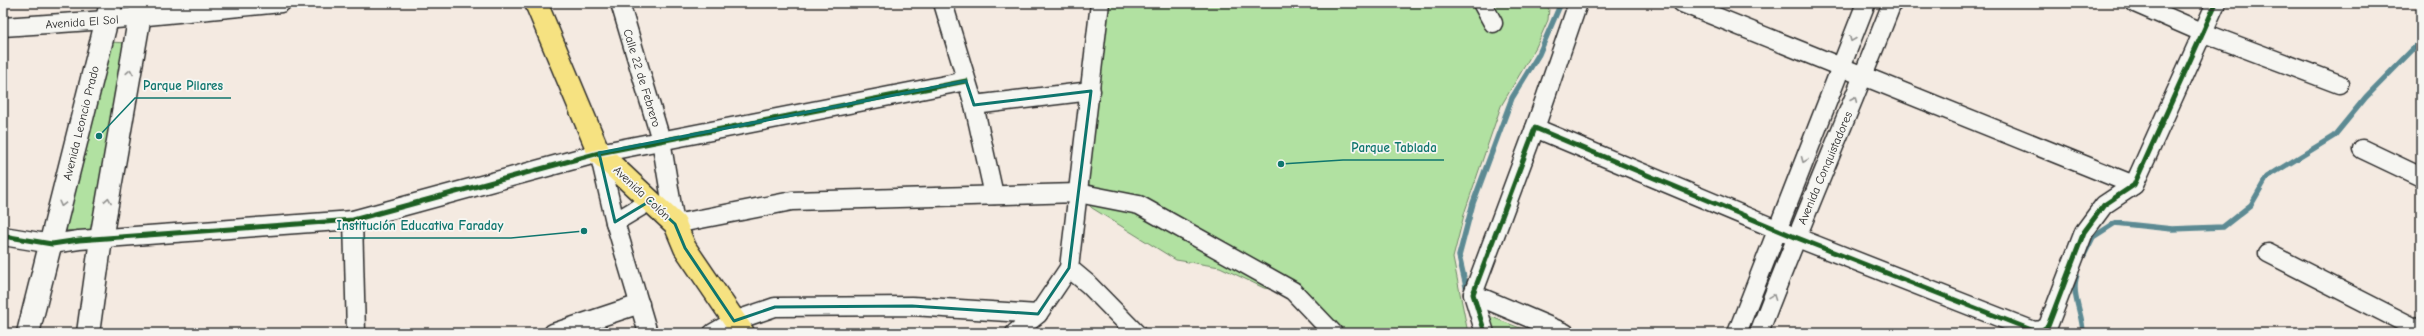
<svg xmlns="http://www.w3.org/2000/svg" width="2424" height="336" font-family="'Comic Neue',sans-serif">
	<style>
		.green { fill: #b1e1a1; stroke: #6e8666 }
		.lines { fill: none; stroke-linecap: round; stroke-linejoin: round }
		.stream { stroke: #5b8a93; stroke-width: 5.5 }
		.minor-casing { stroke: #2b2b2b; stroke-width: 21 }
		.secondary-casing { stroke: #2b2b2b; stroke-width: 25 }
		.primary-casing { stroke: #2b2b2b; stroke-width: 25 }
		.minor { stroke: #f6f6f2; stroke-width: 18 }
		.secondary { stroke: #f6f6f2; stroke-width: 22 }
		.primary { stroke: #f6e281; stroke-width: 22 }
		.cycleway-casing { stroke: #f6f6f2; stroke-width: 8 }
		.cycleway { stroke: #1b5e20; stroke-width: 5 }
		.oneway { stroke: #90908e }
		.marked { fill: none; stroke: #0f766e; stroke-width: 3; stroke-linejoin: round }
		.labels { text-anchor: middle; stroke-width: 3.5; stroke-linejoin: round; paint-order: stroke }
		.street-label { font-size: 12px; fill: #2b2b2b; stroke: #f6f6f2 }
		.leader { fill: none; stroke: #0f766e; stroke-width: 1.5 }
		.callout-dot { fill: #0f766e; stroke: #f6f6f2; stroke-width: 1.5 }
		.callout-label { font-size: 13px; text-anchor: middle; font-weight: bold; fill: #0f766e; stroke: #f6f6f2; stroke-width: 3.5; stroke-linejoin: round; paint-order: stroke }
	</style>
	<rect width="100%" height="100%" fill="#f4eae1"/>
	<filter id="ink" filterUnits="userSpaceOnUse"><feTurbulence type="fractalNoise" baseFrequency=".025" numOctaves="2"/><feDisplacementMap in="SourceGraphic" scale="8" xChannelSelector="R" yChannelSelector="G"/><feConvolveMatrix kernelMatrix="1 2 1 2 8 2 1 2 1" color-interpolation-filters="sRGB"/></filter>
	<g filter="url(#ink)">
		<g class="green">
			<polygon points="1106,3 1523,3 1549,8 1548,20 1536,47 1501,106 1465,211 1453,258 1468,333 1342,333 1302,294 1264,288 1220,267 1176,260 1092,208 1074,191"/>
			<polygon points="107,42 130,43 92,233 64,230"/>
			<polygon points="1489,316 1533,333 1492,333"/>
		</g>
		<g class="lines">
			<g class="stream">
				<polyline points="2084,255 2093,237 2115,223 2172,229 2223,227 2251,205 2267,177 2334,136 2366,97 2421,41"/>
				<path d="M2077 275C2070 293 2083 314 2083 333"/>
				<polyline points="1468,295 1459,256 1473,203 1512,98 1539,54 1561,3"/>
			</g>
			<g class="minor-casing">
				<g id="minor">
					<polyline points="620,3 661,140 675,224 792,201 1078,193 1139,205 1293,291 1333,333"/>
					<polyline points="943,3 974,105 994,195"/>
					<polyline points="1482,3 1493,23"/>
					<polyline points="1682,3 2134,185"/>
					<polyline points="2135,3 2204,33 2339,84"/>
					<polyline points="3,27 106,20 281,3"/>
					<polyline points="974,105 1091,91"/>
					<polyline points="1535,128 1578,3"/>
					<polyline points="2362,149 2421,177"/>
					<polyline points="599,153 615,222 648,333"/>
					<polyline points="353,220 356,333"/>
					<polyline points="615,222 650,201"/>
					<polyline points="3,236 52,244 79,240 353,220 599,153 966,81"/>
					<polyline points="2268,253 2421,331"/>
					<polyline points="1069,268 1088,284 1136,333"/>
					<polyline points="1473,294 1565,333"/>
					<polyline points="553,333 640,304"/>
					<polyline points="713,333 734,321 775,307 912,306 1038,314"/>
					<polyline points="1015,333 1038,314 1069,268 1100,3"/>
					<polyline points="1485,333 1473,294 1535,128 1795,237 2034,331 2042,330 2048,326 2084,232 2104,205 2134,185 2216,3"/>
					<polyline points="1737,333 1866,3"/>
					<path d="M1759 333C1801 222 1849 114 1892 3"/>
				</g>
			</g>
			<g class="secondary-casing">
				<g id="secondary">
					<polyline points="28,333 111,3"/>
					<polyline points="88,333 101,239 142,3"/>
				</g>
			</g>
			<g class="primary-casing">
				<polyline id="primary" points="536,3 599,153 675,224 685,248 743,333"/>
			</g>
			<use href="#minor" class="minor"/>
			<use href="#secondary" class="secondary"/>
			<use href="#primary" class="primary"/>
			<g class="cycleway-casing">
				<g id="cycleway">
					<polyline points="3,236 52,244 79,240 353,220 599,153 966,81"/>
					<polyline points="1485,333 1473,294 1535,128 1795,237 2034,331 2042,330 2048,326 2084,232 2104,205 2134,185 2216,3"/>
				</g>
			</g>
			<use href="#cycleway" class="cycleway"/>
		</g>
		<defs><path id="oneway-chevron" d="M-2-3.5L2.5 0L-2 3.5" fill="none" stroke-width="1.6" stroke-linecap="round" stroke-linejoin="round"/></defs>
		<g class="oneway">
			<use href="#oneway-chevron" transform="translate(1852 39) rotate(112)"/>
			<use href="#oneway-chevron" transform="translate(130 72) rotate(-80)"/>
			<use href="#oneway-chevron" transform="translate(1854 99) rotate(-67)"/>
			<use href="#oneway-chevron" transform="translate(1804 160) rotate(112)"/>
			<use href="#oneway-chevron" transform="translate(108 200) rotate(-80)"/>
			<use href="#oneway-chevron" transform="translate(62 204) rotate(104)"/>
			<use href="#oneway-chevron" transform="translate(1773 297) rotate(-69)"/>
		</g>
	</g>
	<path class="marked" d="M966 81 974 105 1091 91 1069 268 1038 314 912 306 775 307 734 321 685 248 675 224 650 201 615 222 599 153Z"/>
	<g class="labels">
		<g class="street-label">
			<text transform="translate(82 22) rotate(-4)" y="4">Avenida El Sol</text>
			<text transform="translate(642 78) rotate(73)" y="4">Calle 22 de Febrero</text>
			<text transform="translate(81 123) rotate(-76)" y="4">Avenida Leoncio Prado</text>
			<text transform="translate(1825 168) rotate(-67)" y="4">Avenida Conquistadores</text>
			<text transform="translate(642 193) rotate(43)" y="4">Avenida Colón</text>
		</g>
	</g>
	<path class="leader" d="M99 136L135 98H231M1281 164L1343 160H1444M584 231L511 238H329"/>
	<g class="callout-dot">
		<circle cx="99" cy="136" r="4"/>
		<circle cx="1281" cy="164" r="4"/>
		<circle cx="584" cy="231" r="4"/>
	</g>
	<g class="callout-label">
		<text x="183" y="90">Parque Pilares</text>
		<text x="1394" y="152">Parque Tablada</text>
		<text x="420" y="230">Institución Educativa Faraday</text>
	</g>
	<rect width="2424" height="336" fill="none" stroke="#f6f6f2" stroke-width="16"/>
	<rect x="8" y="8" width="2408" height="320" fill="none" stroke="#2b2b2b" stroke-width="1.5" filter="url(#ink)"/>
</svg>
